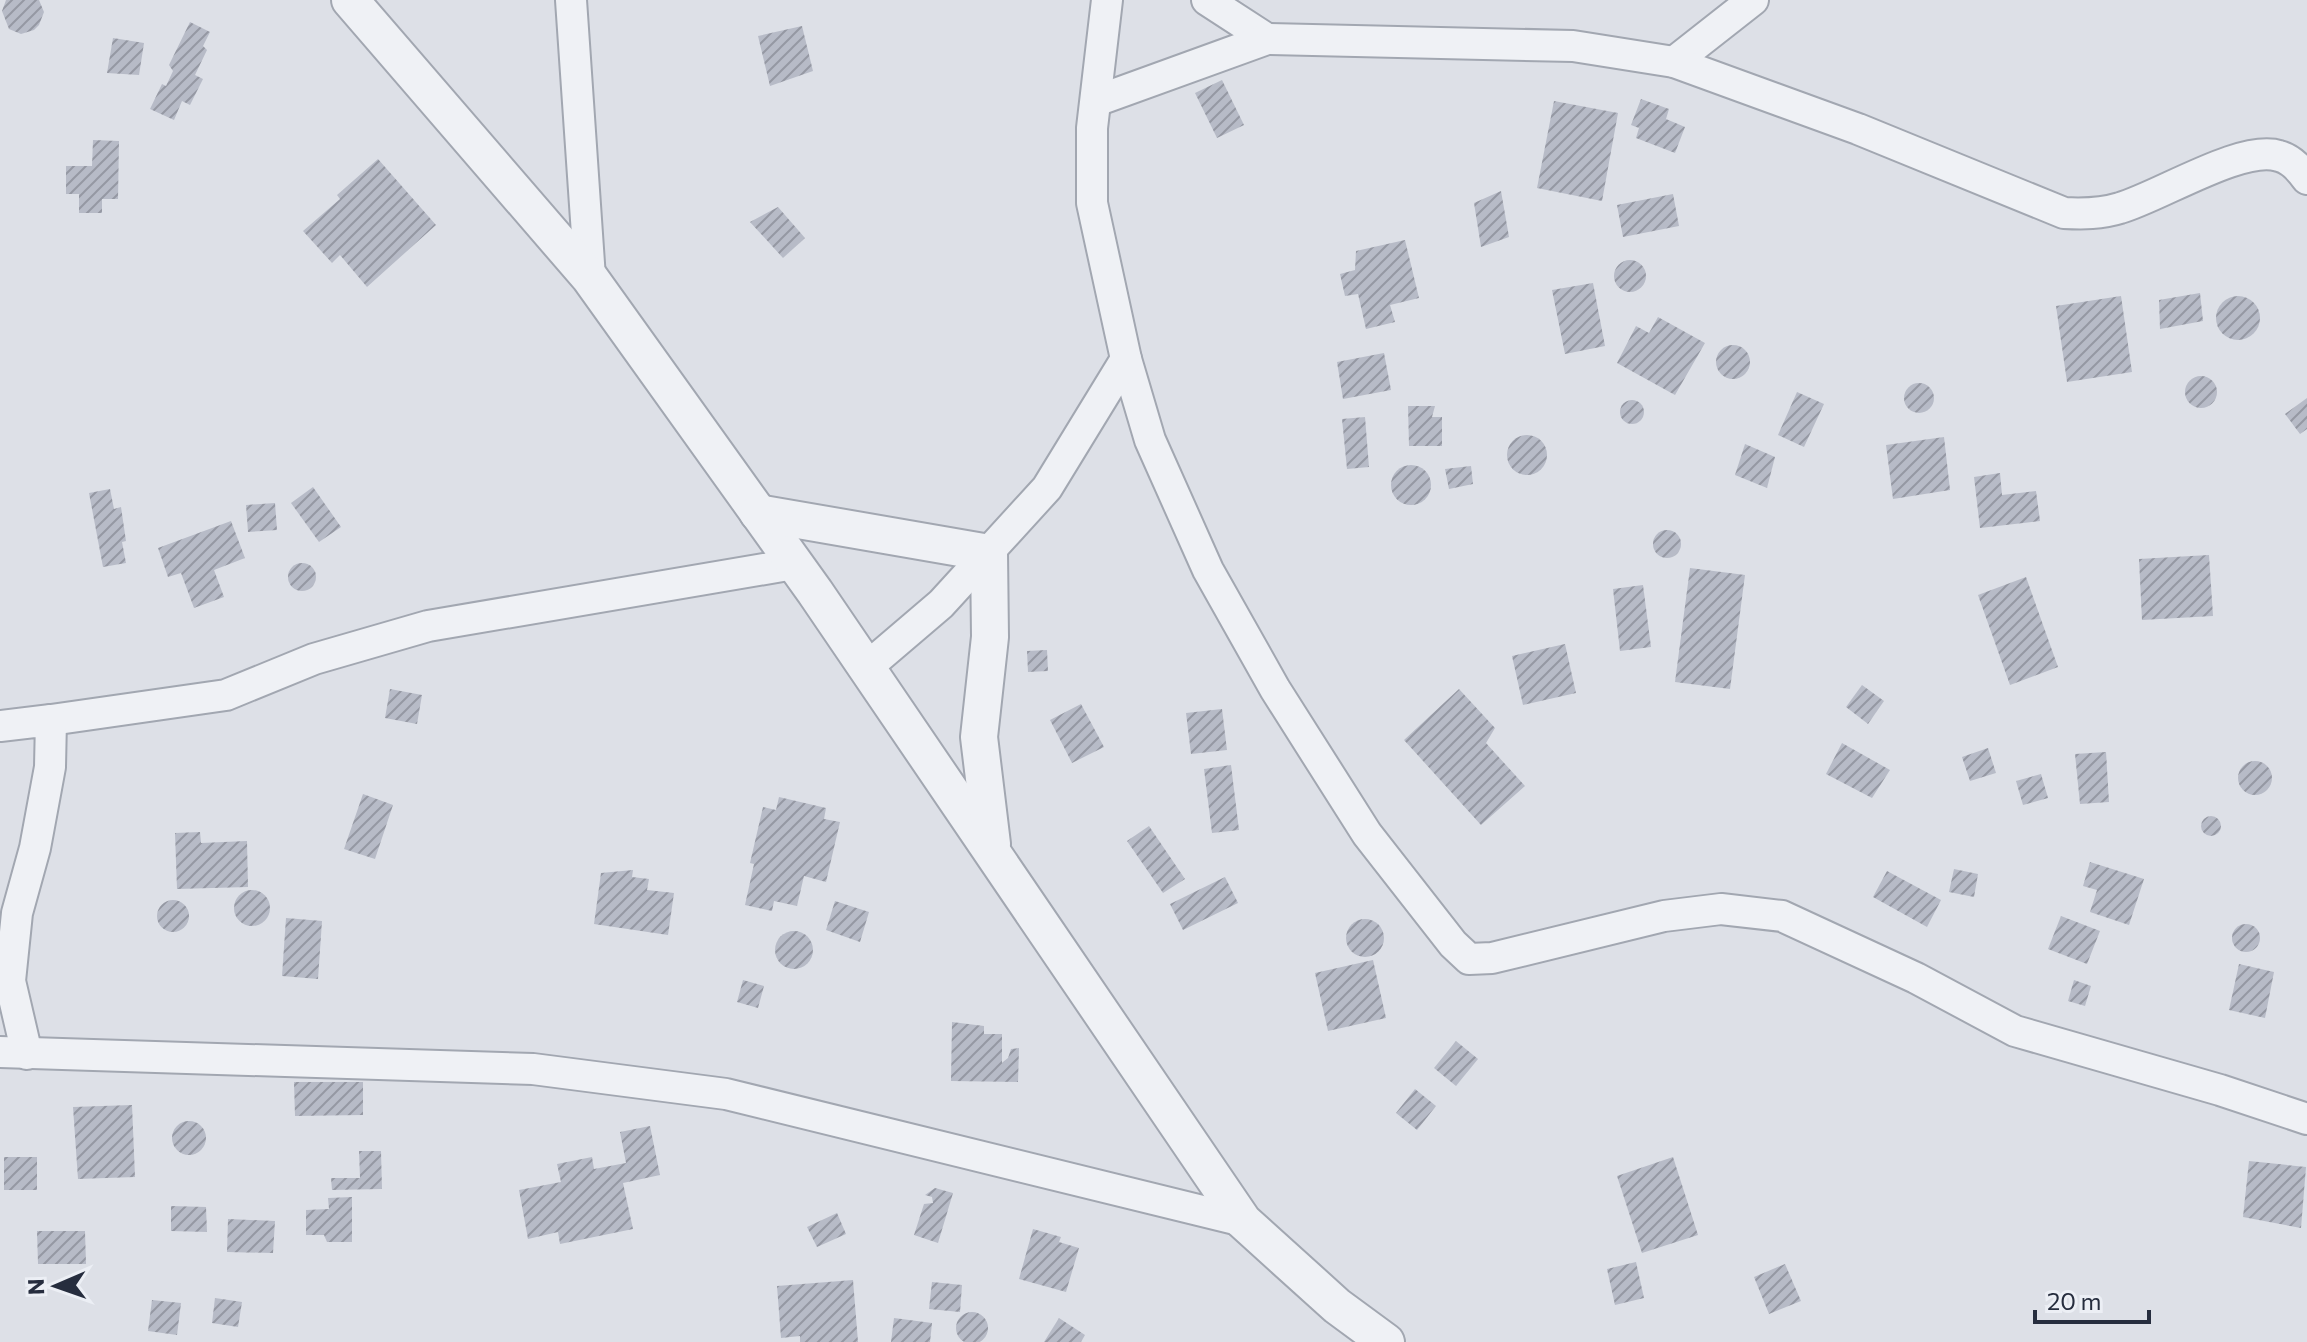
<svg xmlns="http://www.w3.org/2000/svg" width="2307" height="1342" font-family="Commissioner,sans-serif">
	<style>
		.building { fill: url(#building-hatch) }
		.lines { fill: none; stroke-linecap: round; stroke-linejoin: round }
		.minor-casing { stroke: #a2a7b1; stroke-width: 34 }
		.tertiary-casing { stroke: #a2a7b1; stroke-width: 40 }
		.minor { stroke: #eff1f5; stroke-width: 30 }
		.tertiary { stroke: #eff1f5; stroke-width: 36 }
	</style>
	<defs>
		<pattern id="building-hatch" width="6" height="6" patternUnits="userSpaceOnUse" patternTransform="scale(2)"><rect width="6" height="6" fill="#b7bbc7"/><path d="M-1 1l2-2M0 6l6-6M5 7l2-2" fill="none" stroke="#9598a3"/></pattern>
	</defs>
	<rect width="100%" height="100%" fill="#dde0e7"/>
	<g class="building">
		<polygon points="6,0 39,0 44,12 39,25 34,30 21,34 9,29 2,11"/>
		<polygon points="190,22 210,32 203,46 207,50 195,75 203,79 190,105 182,101 174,120 150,109 162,84 166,86 173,71 169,65"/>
		<polygon points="802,26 813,71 770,86 758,36"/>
		<polygon points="113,38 144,43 139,75 107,73"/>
		<polygon points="1222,80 1244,125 1217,138 1195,93"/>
		<polygon points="1641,99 1669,109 1666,119 1685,127 1675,153 1636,138 1639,128 1631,125"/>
		<polygon points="1554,101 1618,113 1602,201 1537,188"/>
		<polygon points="93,140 119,141 118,199 102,199 102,213 79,213 79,194 66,194 66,166 92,166"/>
		<polygon points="378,159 436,225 367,287 340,255 332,263 303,231 340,199 337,195"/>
		<polygon points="1501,191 1509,237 1481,247 1474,203"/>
		<polygon points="1673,194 1679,226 1623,237 1617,205"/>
		<polygon points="778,207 805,238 783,258 750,222"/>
		<polygon points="1405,240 1419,298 1390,305 1395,322 1366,329 1358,294 1345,296 1340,274 1355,270 1356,251"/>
		<circle cx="1630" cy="276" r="16"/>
		<polygon points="1593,283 1605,346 1565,354 1552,290"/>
		<polygon points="2200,293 2203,321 2160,329 2159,300"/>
		<circle cx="2238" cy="318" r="22"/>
		<polygon points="2121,296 2132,372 2067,382 2056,306"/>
		<polygon points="1658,317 1705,343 1675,395 1617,363 1636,326 1649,333"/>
		<circle cx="1733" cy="362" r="17"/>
		<polygon points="1384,353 1391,390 1343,399 1337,362"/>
		<circle cx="2201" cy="392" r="16"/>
		<circle cx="1919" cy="398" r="15"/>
		<polygon points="1797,392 1824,404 1804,447 1778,435"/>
		<polygon points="2307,398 2307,429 2300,434 2285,414"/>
		<circle cx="1632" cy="412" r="12"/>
		<polygon points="1408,406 1435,406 1432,417 1442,417 1442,446 1409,446"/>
		<polygon points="1365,417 1369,467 1347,469 1342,419"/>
		<circle cx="1527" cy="455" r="20"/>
		<polygon points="1944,437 1950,490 1893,499 1886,445"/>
		<polygon points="1745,444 1775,457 1767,488 1735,475"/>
		<circle cx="1411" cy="485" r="20"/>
		<polygon points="1471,466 1473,484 1449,489 1445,469"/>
		<polygon points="2000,473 2002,495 2036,491 2040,521 1980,528 1974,477"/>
		<polygon points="313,487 341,527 319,542 291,503"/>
		<polygon points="110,489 114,509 121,507 126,541 122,542 126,563 103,567 89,493"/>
		<polygon points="275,503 277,530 248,532 246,505"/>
		<polygon points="231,521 245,558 214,570 224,597 194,608 181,573 168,577 158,548"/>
		<circle cx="1667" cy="544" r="14"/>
		<polygon points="2209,555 2213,616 2142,620 2139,559"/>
		<circle cx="302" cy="577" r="14"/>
		<polygon points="1690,568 1745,575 1730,689 1675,682"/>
		<polygon points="2026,577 2058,667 2010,685 1978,595"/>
		<polygon points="1643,585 1651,647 1620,651 1613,589"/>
		<polygon points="1565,644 1576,693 1523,705 1512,656"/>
		<polygon points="1047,650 1048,671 1028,672 1027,651"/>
		<polygon points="1862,685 1884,701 1868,724 1846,707"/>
		<polygon points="390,689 422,695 417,724 385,718"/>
		<polygon points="1459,689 1495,728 1486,743 1525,786 1481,825 1404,740"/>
		<polygon points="1081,704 1104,747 1072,763 1050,720"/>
		<polygon points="1222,709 1227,750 1191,754 1186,713"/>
		<polygon points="1842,743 1890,770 1872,798 1826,774"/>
		<polygon points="1988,748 1996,773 1970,781 1962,757"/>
		<polygon points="2106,752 2109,802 2080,804 2075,754"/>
		<circle cx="2255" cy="778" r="17"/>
		<polygon points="1231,765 1239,830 1212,833 1204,769"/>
		<polygon points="2041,774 2048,798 2023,805 2016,781"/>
		<polygon points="363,794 393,805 375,859 344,849"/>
		<polygon points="779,797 826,808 824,819 840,822 826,882 804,876 797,906 774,901 772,911 745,905 754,864 750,863 763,807 776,810"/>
		<circle cx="2211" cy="826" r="10"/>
		<polygon points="1149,826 1185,879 1163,893 1127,841"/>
		<polygon points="200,832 201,843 247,841 248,887 177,889 175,833"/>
		<polygon points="2090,862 2144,879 2129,925 2090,912 2097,890 2083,886"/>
		<polygon points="1954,869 1978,874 1974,897 1949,892"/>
		<polygon points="633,870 632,877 649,879 647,890 674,893 668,935 594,924 601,873"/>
		<polygon points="1887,871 1941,900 1927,927 1873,897"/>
		<polygon points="1225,877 1238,903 1183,930 1170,904"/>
		<circle cx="252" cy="908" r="18"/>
		<circle cx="173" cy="916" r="16"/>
		<polygon points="835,901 869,912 860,942 826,930"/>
		<polygon points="2061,916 2100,931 2087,964 2048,949"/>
		<polygon points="286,918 322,921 318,979 282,976"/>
		<circle cx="1365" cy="938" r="19"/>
		<circle cx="2246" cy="938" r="14"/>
		<circle cx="794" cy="950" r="19"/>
		<polygon points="1373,960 1386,1018 1328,1031 1315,973"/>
		<polygon points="2239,964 2274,972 2265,1018 2229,1010"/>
		<polygon points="743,980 764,986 758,1008 737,1002"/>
		<polygon points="2074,980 2091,986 2085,1006 2068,1001"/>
		<polygon points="952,1022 984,1026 984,1034 1002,1034 1002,1063 1008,1058 1011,1049 1019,1048 1018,1082 951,1081"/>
		<polygon points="1456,1041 1478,1059 1456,1086 1434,1068"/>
		<polygon points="294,1082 363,1082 363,1115 295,1116"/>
		<polygon points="1415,1089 1436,1106 1417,1130 1396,1113"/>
		<polygon points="132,1105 135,1177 78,1179 73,1107"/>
		<circle cx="189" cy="1138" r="17"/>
		<polygon points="650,1126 660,1175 623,1183 633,1229 560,1244 558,1232 528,1239 519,1190 561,1182 557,1164 592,1157 594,1169 626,1163 620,1132"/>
		<polygon points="359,1151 381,1151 382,1189 332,1190 331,1178 360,1178"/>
		<rect x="4" y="1157" width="33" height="33"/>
		<polygon points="1673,1157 1698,1235 1642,1253 1617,1176"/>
		<polygon points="2249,1161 2306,1167 2301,1228 2243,1217"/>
		<polygon points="935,1188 953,1193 938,1243 914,1235 924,1204 933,1203 932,1197 925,1195"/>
		<polygon points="352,1197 352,1242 327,1242 324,1235 306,1235 306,1210 329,1209 328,1198"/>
		<polygon points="171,1206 206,1207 207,1232 171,1231"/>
		<polygon points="837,1213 846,1234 817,1247 807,1227"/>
		<polygon points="228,1219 275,1221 273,1253 227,1252"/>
		<polygon points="1033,1229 1061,1237 1059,1242 1079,1248 1066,1292 1019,1279"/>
		<polygon points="37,1231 85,1231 86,1264 38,1264"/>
		<polygon points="1636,1262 1644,1298 1615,1305 1607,1269"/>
		<polygon points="1785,1264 1801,1301 1769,1314 1754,1277"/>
		<polygon points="853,1280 858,1342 800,1342 800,1336 781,1338 777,1286"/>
		<polygon points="932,1282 962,1285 960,1312 929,1309"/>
		<polygon points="215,1298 242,1302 238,1327 212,1323"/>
		<polygon points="152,1300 181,1303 177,1335 148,1331"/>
		<circle cx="972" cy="1328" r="16"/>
		<polygon points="894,1318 932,1323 930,1342 891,1342"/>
		<polygon points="1059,1318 1085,1335 1081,1342 1044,1342"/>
	</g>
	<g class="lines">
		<g class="minor-casing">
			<g id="minor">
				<polyline points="571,0 590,278"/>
				<polyline points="1207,0 1267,39"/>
				<polyline points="1674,62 1753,0"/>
				<path d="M1096 101 1267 39 1573 46 1674 62 1858 129 2064 213C2083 214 2101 214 2120 208 2159 197 2242 144 2279 156 2291 159 2300 169 2307 179"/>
				<polyline points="1126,359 1150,440 1208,570 1275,689 1367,834 1453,944 1469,959 1492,958 1664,916 1721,909 1782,916 1916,978 2015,1031 2220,1090 2307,1119"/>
				<polyline points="866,668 941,604 1047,488 1126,359 1092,203 1092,128 1107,0"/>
				<polyline points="51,720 226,695 314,659 428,626 794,564"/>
				<polyline points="0,726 51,720 50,767 35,848 17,913 10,981 27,1054"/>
				<polyline points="0,1052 533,1069 726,1094 1243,1221"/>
			</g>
		</g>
		<g class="tertiary-casing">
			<g id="tertiary">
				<polyline points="350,0 590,278 815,592 1243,1221 1337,1306 1386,1342"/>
				<polyline points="758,513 989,553 990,637 979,737 992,844"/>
			</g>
		</g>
		<use href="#minor" class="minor"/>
		<use href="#tertiary" class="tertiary"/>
	</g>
	<g transform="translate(56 1286) rotate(268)" stroke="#eceff5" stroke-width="6" paint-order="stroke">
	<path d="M0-6L14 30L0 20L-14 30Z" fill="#262d3e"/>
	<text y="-12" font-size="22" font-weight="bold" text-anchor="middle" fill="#262d3e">N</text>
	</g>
	<path d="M2035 1310v12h114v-12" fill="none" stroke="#262d3e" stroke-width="4"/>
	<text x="2047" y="1310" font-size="24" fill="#262d3e" stroke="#eceff5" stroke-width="6" paint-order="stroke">20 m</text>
</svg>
